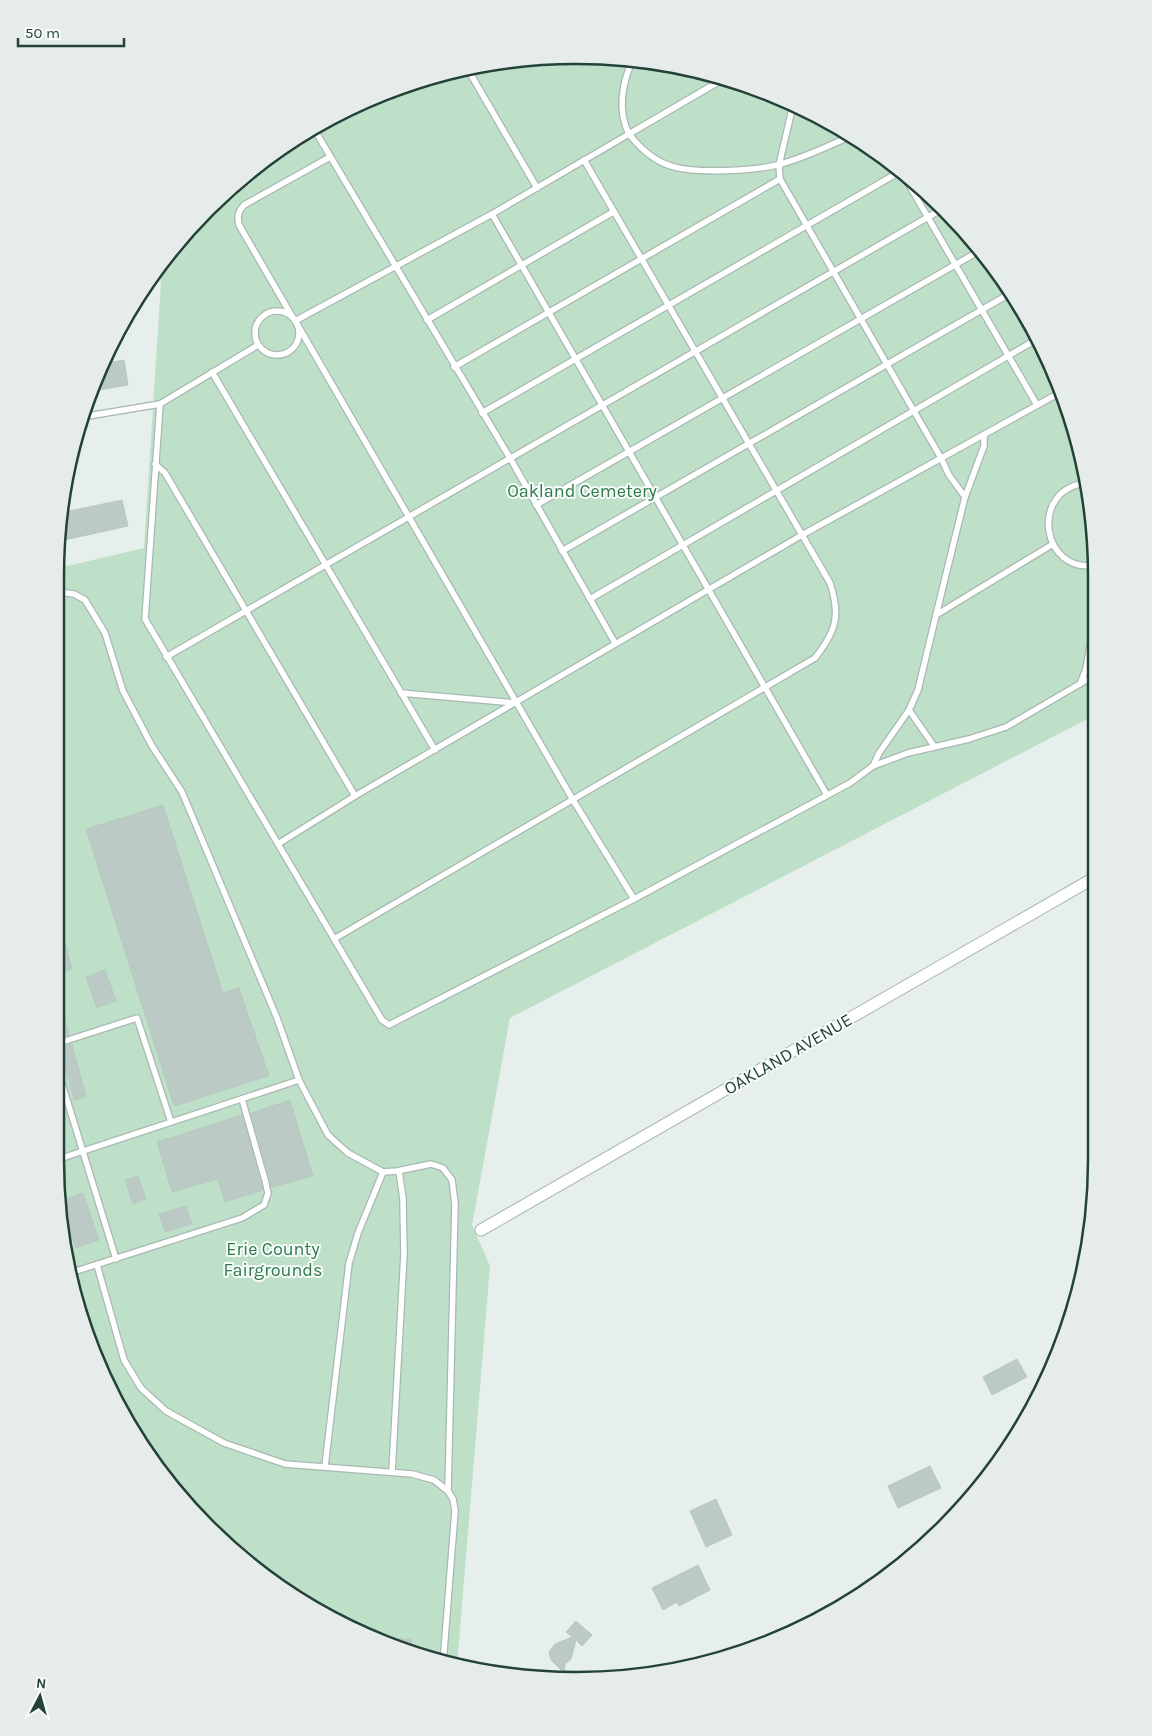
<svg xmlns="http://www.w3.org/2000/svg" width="1152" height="1736" font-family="Karla,sans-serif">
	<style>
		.green { fill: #bfe0c8 }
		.building { fill: #bbcac4; stroke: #b8c9c2 }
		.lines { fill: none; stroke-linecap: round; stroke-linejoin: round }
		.service-casing { stroke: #a8b8b2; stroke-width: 8 }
		.minor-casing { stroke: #a8b8b2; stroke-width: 13 }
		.service { stroke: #fff; stroke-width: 5.5 }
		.minor { stroke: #fff; stroke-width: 11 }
		.labels { text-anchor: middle; stroke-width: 4; stroke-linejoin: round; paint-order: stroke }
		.park-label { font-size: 18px; fill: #2d7a4b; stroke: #f7fbf9 }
		.street-label { font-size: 18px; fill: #24423a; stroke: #f7fbf9 }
		.rim { fill: none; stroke: #24423a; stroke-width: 2.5 }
	</style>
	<rect width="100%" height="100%" fill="#e6efeb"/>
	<polygon class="green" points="542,56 644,60 744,83 837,125 920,184 990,259 1043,346 1079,441 1096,542 1095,715 510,1018 472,1225 490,1266 457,1666 441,1663 377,1641 259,1573 207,1528 143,1450 83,1327 59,1228 59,568 144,548 162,266 184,232 259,162 346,109 441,73"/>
	<g class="building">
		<polygon points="124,360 128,385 92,391 102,364"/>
		<polygon points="122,500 128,526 60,541 60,513"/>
		<polygon points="163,805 223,993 239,988 269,1076 174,1106 86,829"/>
		<polygon points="63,936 72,969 60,973 60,937"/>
		<polygon points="105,970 116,1001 97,1008 86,977"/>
		<polygon points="63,1013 69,1035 60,1038 60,1014"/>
		<polygon points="72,1044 86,1097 74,1100 60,1048"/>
		<polygon points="290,1100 313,1176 272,1187 251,1113"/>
		<polygon points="242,1115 263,1190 225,1202 218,1179 172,1192 157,1142"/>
		<polygon points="138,1176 146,1199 133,1204 125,1180"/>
		<polygon points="83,1193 99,1240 76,1248 71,1233 61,1236 60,1201"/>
		<polygon points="186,1206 192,1224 165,1232 159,1214"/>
		<polygon points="1017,1359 1027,1377 992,1395 983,1377"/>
		<polygon points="930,1466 941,1488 898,1508 888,1486"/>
		<polygon points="716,1499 732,1535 706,1547 690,1511"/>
		<polygon points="698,1565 710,1590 679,1606 677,1602 663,1610 652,1588"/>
		<polygon points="576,1621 592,1635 582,1646 576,1640 571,1659 565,1664 564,1673 551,1660 549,1652 555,1644 572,1637 566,1632"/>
		<polygon points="376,1639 411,1639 411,1653 377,1641"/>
	</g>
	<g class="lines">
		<g class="service-casing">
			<g id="service">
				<path d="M633 59C622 83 617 111 629 134L725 78"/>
				<polyline points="467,68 537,188"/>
				<polyline points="793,105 779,165 780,179 941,458 949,475 965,497"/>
				<polyline points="314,129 510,458 615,643"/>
				<polyline points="901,171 1037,405"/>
				<polyline points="492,214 827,795"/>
				<circle cx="277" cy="333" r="22"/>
				<path d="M293 318 239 225C237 216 238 212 244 205L330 157"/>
				<polyline points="427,320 613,212"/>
				<path d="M295 321 492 214 629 134C640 148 654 161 671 166 696 174 755 171 781 164 806 157 828 146 851 136"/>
				<polyline points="297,324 573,800 634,899"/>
				<polyline points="258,345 160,404 145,619 382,1020 389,1025 634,899 850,783 873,766 908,753 969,739 1006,727 1095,675"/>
				<polyline points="454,367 780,179"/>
				<polyline points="212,372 435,750"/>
				<polyline points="482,413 901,171"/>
				<polyline points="82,417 160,404"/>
				<polyline points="155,464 165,473 355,796"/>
				<path d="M1086 483C1028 490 1042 575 1096 565"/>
				<polyline points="536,505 981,250"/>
				<polyline points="562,551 1011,293"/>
				<polyline points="1091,565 1092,635 1095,637"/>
				<polyline points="59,592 74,594 85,600 105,633 123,691 152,746 182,792 277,1018 299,1080 328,1135 348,1153 383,1172 397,1171 431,1164 443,1168 452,1180 455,1204 448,1491 453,1499 455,1511 443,1664"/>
				<polyline points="590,599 1039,338"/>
				<polyline points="936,615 965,497 984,446 984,435"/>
				<polyline points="166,657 942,209"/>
				<polyline points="1080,684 1086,669 1092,635"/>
				<polyline points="401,693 517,703"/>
				<polyline points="934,746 909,710 918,690 936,615 1053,544"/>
				<polyline points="873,766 879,753 909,710"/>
				<polyline points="278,844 355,796 802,535 1061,392"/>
				<path d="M334 939 815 658C836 631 841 616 830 583L584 160"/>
				<polyline points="59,1043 137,1018 171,1122"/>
				<polyline points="59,1074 116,1259"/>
				<polyline points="59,1159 299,1080"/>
				<polyline points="97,1265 124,1360 141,1388 166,1411 224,1443 285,1464 412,1474 434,1480 448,1491"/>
				<polyline points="70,1273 242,1218 264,1205 268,1193 265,1180 242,1099"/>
				<polyline points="325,1466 349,1263 358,1233 383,1172"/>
				<polyline points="392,1472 404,1254 403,1199 399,1171"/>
			</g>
		</g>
		<g class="minor-casing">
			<polyline id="minor" points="481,1230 1094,878"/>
		</g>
		<use href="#service" class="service"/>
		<use href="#minor" class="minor"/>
	</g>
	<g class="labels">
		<g class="park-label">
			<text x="582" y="497">Oakland Cemetery</text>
			<text x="273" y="1255">Erie County<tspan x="273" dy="21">Fairgrounds</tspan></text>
		</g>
		<g class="street-label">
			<text transform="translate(788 1054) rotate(-30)" y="6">OAKLAND AVENUE</text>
		</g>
	</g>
	<path d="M0 0H1152V1736H0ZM576 64H576A512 512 0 0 1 1088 576V1160A512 512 0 0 1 576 1672H576A512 512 0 0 1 64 1160V576A512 512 0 0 1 576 64Z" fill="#e6ecea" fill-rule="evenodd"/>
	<path class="rim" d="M576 64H576A512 512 0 0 1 1088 576V1160A512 512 0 0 1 576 1672H576A512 512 0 0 1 64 1160V576A512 512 0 0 1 576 64Z"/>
	<g transform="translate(40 1696) rotate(6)" stroke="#f7fbf9" stroke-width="4" paint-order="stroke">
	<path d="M0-4L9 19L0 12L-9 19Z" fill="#24423a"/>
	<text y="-8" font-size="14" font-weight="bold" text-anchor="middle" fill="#24423a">N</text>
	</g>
	<path d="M18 38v8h106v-8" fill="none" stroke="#24423a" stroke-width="2.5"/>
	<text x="25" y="38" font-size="15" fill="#24423a" stroke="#f7fbf9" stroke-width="4" paint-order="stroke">50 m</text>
</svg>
